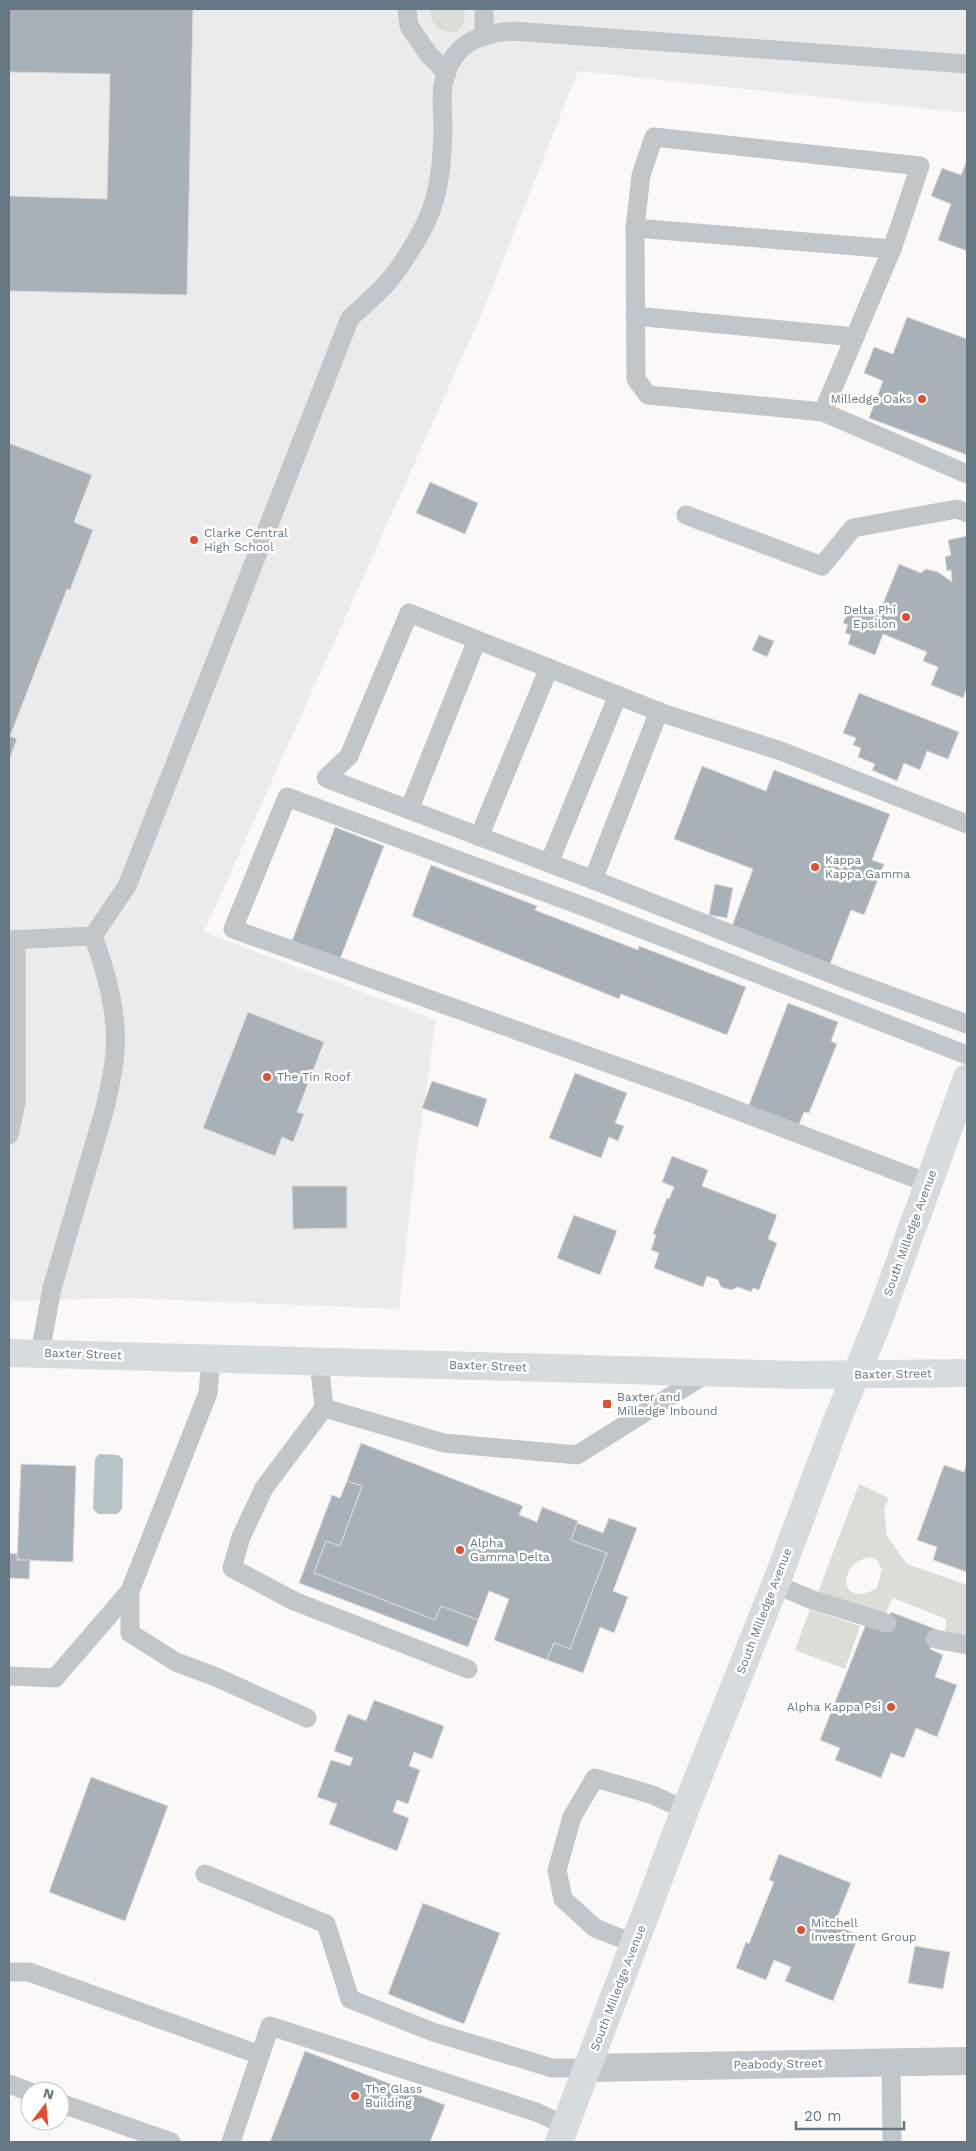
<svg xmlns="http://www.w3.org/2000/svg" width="976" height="2151" font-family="'Work Sans',sans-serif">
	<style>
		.built { fill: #ebebeb }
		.green { fill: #daded7; fill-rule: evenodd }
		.water { fill: #b8c5c8 }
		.building { fill: #a8b1b7; stroke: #dbdbda }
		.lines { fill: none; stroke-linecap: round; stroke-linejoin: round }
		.lane { stroke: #c1c6ca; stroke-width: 19 }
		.street { stroke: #c1c6ca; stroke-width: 28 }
		.secondary { stroke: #d6dbde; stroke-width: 28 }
		.poi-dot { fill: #e14e30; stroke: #fff; stroke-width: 2 }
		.labels { text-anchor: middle; stroke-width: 5; stroke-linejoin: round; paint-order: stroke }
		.poi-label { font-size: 12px; fill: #657782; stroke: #fff; text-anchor: start }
		.street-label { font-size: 12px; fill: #657782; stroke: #fff }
	</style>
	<rect width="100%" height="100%" fill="#faf9f7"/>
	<polygon class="built" points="9,9 967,9 967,113 578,71 485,306 204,932 436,1020 414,1173 399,1309 126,1298 9,1301"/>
	<g class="green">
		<path d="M429 9H465L464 23 457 32C438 33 433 27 429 9Z"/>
		<path d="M859 1484 889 1498 884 1508 887 1536 907 1564 967 1585V1643L945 1638 946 1619 893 1598 883 1618 817 1595ZM870 1557 877 1560 882 1569 877 1588C840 1610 835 1564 870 1557Z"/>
		<polygon points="810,1609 860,1626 845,1669 795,1650"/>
	</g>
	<polygon class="water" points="99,1454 118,1455 123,1459 122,1509 117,1514 98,1514 93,1509 95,1459"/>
	<g class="building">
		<polygon points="9,9 193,9 187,295 9,291 9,196 107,199 110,74 9,72"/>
		<polygon points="967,160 967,251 938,240 951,204 931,196 942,168 961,175"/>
		<polygon points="907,317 967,339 967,455 869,418 883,381 864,373 874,347 893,354"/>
		<polygon points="9,443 92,475 74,522 93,530 70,590 67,589 10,736 17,739 9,760"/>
		<polygon points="430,482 478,503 465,534 416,513"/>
		<polygon points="967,536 967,687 963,698 931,685 938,667 923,661 927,652 883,634 875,655 848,644 851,635 845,633 848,625 843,623 850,607 859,611 862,604 880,611 899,564 921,573 926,569 938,572 952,582 951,570 947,571 945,557 951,555 948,540"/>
		<polygon points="759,635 774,641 767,657 752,650"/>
		<polygon points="859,693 959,732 948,759 927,751 920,770 904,763 897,781 872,770 875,764 858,757 861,748 853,745 856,738 843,733"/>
		<polygon points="702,766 766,791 774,770 890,814 872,860 884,864 864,915 851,910 830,964 732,926 753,869 674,839"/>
		<polygon points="335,827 384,846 340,959 292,941"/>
		<polygon points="431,865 537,906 535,910 638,950 639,946 746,987 727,1035 621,994 619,999 412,916"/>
		<polygon points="715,884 733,888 727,918 709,915"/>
		<polygon points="788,1003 838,1022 831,1041 837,1044 809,1113 804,1112 797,1129 747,1110"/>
		<polygon points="248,1012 324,1042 297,1112 304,1114 293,1142 282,1137 275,1156 203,1128"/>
		<polygon points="575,1073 627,1093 615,1123 624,1126 618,1141 609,1137 601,1158 549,1138"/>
		<polygon points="432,1081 487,1099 478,1127 422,1108"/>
		<polygon points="672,1156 708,1170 702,1186 777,1215 768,1239 777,1243 759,1290 753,1288 751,1292 738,1287 731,1290 721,1287 718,1280 707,1276 703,1287 654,1268 659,1253 651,1250 656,1235 653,1234 667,1198 669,1199 674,1187 662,1182"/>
		<polygon points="292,1186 347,1186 347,1228 293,1229"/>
		<polygon points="574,1215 617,1231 600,1275 557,1258"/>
		<polygon points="361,1443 523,1506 519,1515 537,1522 542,1507 578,1521 571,1540 607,1553 570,1649 554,1643 547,1660 494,1640 509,1599 489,1591 478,1620 441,1606 435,1620 314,1573 326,1541 340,1546 362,1486 347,1481"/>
		<polygon points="967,1462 967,1572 933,1560 937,1547 917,1540 944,1465 964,1472"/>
		<polygon points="21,1464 76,1466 73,1562 17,1560"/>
		<polygon points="347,1481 362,1486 340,1546 326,1541 314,1573 435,1620 441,1606 478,1620 468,1647 299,1583 332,1495 340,1498"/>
		<polygon points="609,1518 637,1528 613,1591 628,1597 614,1633 600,1627 583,1673 547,1660 554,1643 570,1649 607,1553 571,1540 577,1523 603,1533"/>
		<polygon points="9,1553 18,1554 17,1560 30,1560 29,1579 9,1578"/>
		<polygon points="891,1612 938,1630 930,1649 943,1655 935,1677 957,1685 937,1737 916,1728 904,1758 891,1753 881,1778 835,1760 840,1748 820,1740 866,1624 883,1631"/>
		<polygon points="374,1700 444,1726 432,1759 414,1752 409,1766 420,1770 408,1804 397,1800 393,1812 409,1818 397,1851 329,1824 337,1804 317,1797 331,1760 350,1766 353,1758 334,1751 348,1714 366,1721"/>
		<polygon points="91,1777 168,1806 125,1921 49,1892"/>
		<polygon points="779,1854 851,1883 834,1925 859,1935 833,2001 785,1981 791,1967 774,1960 766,1980 736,1968 746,1942 749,1944 774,1882 769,1880"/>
		<polygon points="423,1903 500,1933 464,2024 388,1994"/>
		<polygon points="915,1946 950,1952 943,1989 908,1983"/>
		<polygon points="305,2051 445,2105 430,2142 270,2142"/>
	</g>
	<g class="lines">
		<g class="lane">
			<polyline points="407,9 409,26 429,55 447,73"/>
			<polyline points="484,35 484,9"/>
			<polyline points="635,228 892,249"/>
			<polyline points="635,316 855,337"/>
			<polyline points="823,412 892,249 920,166 654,137 641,175 635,228 636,379 648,395 823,412 967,474"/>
			<polyline points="686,515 822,566 853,528 957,509 967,513"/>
			<polyline points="409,810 477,640"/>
			<polyline points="967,824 781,751 665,714 409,613 349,756 326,778 604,884 847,980 967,1024"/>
			<polyline points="479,837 549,668"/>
			<polyline points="549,863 618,695"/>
			<polyline points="593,880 659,711"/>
			<path d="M93 936 127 886 350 318C362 307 375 296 386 284 399 270 419 238 427 220 440 192 442 161 443 131 443 116 441 100 443 85 450 46 476 33 513 31L967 64"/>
			<polyline points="9,940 93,936"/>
			<polyline points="9,1135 16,1103 16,939"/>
			<polyline points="928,1183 689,1092 233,929 287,797 585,907 967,1055"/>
			<path d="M40 1353 52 1288 105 1108C109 1089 114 1070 115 1051 118 1013 106 971 93 936"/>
			<polyline points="211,1359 208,1393 130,1591 130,1633 176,1662 216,1677 307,1718"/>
			<polyline points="319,1361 324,1408 264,1488 241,1537 232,1568 294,1601 468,1669"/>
			<polyline points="324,1408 444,1443 577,1455 709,1372"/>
			<polyline points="775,1584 810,1599 887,1623"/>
			<polyline points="935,1639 967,1645"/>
			<polyline points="9,1676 55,1678 130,1591"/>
			<polyline points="205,1874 326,1924 350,1999 433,2032 552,2068 588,2068"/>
			<polyline points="635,1944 595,1928 563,1899 557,1870 572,1817 595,1778 653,1795 685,1810"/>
			<polyline points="9,1972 29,1972 260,2055"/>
			<polyline points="891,2062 892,2142"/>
			<polyline points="9,2084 30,2092"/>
			<polyline points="60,2103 171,2142"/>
			<polyline points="231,2142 270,2026 536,2112 566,2126"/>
		</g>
		<polyline class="street" points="588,2068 967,2061"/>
		<g class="secondary">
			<polyline points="9,1353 801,1375 967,1373"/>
			<polyline points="559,2142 685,1810 781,1570 836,1423 879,1319 967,1078"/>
		</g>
	</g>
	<g class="poi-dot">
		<circle cx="922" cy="399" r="5"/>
		<circle cx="194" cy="540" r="5"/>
		<circle cx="906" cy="617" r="5"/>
		<circle cx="815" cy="867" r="5"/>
		<circle cx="267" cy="1077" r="5"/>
		<rect x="602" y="1399" width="10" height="10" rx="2.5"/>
		<circle cx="460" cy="1550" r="5"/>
		<circle cx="891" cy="1707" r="5"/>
		<circle cx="801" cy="1930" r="5"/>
		<circle cx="355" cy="2096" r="5"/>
	</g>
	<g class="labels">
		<g class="poi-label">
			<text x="912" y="403" text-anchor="end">Milledge Oaks</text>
			<text x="204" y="537">Clarke Central<tspan x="204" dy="14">High School</tspan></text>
			<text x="896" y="614" text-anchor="end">Delta Phi<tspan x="896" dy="14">Epsilon</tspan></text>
			<text x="825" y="864">Kappa<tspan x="825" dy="14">Kappa Gamma</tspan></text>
			<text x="277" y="1081">The Tin Roof</text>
			<text x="617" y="1401">Baxter and<tspan x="617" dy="14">Milledge Inbound</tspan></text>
			<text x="470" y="1547">Alpha<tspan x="470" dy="14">Gamma Delta</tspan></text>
			<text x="881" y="1711" text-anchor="end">Alpha Kappa Psi</text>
			<text x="811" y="1927">Mitchell<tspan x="811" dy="14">Investment Group</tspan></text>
			<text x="365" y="2093">The Glass<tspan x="365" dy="14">Building</tspan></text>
		</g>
		<g class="street-label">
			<text transform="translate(910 1233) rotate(-70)" y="4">South Milledge Avenue</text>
			<text transform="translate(83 1354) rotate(2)" y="4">Baxter Street</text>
			<text transform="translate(488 1366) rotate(2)" y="4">Baxter Street</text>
			<text transform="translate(893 1374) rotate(-1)" y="4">Baxter Street</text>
			<text transform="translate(764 1611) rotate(-69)" y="4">South Milledge Avenue</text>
			<text transform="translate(618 1988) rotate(-69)" y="4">South Milledge Avenue</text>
			<text transform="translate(778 2064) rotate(-1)" y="4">Peabody Street</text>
		</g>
	</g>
	<rect width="976" height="2151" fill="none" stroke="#657782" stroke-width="20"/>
	<g transform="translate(45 2106) rotate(16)"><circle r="24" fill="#ffffff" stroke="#c1c9cd"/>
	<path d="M0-4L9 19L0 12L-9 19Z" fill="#e14e30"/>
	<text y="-8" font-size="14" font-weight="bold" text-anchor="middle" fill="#657782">N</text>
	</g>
	<path d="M796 2121v8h108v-8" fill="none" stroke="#657782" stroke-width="2.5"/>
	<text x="804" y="2121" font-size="15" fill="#657782" stroke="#ffffff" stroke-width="4" paint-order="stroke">20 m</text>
</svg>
